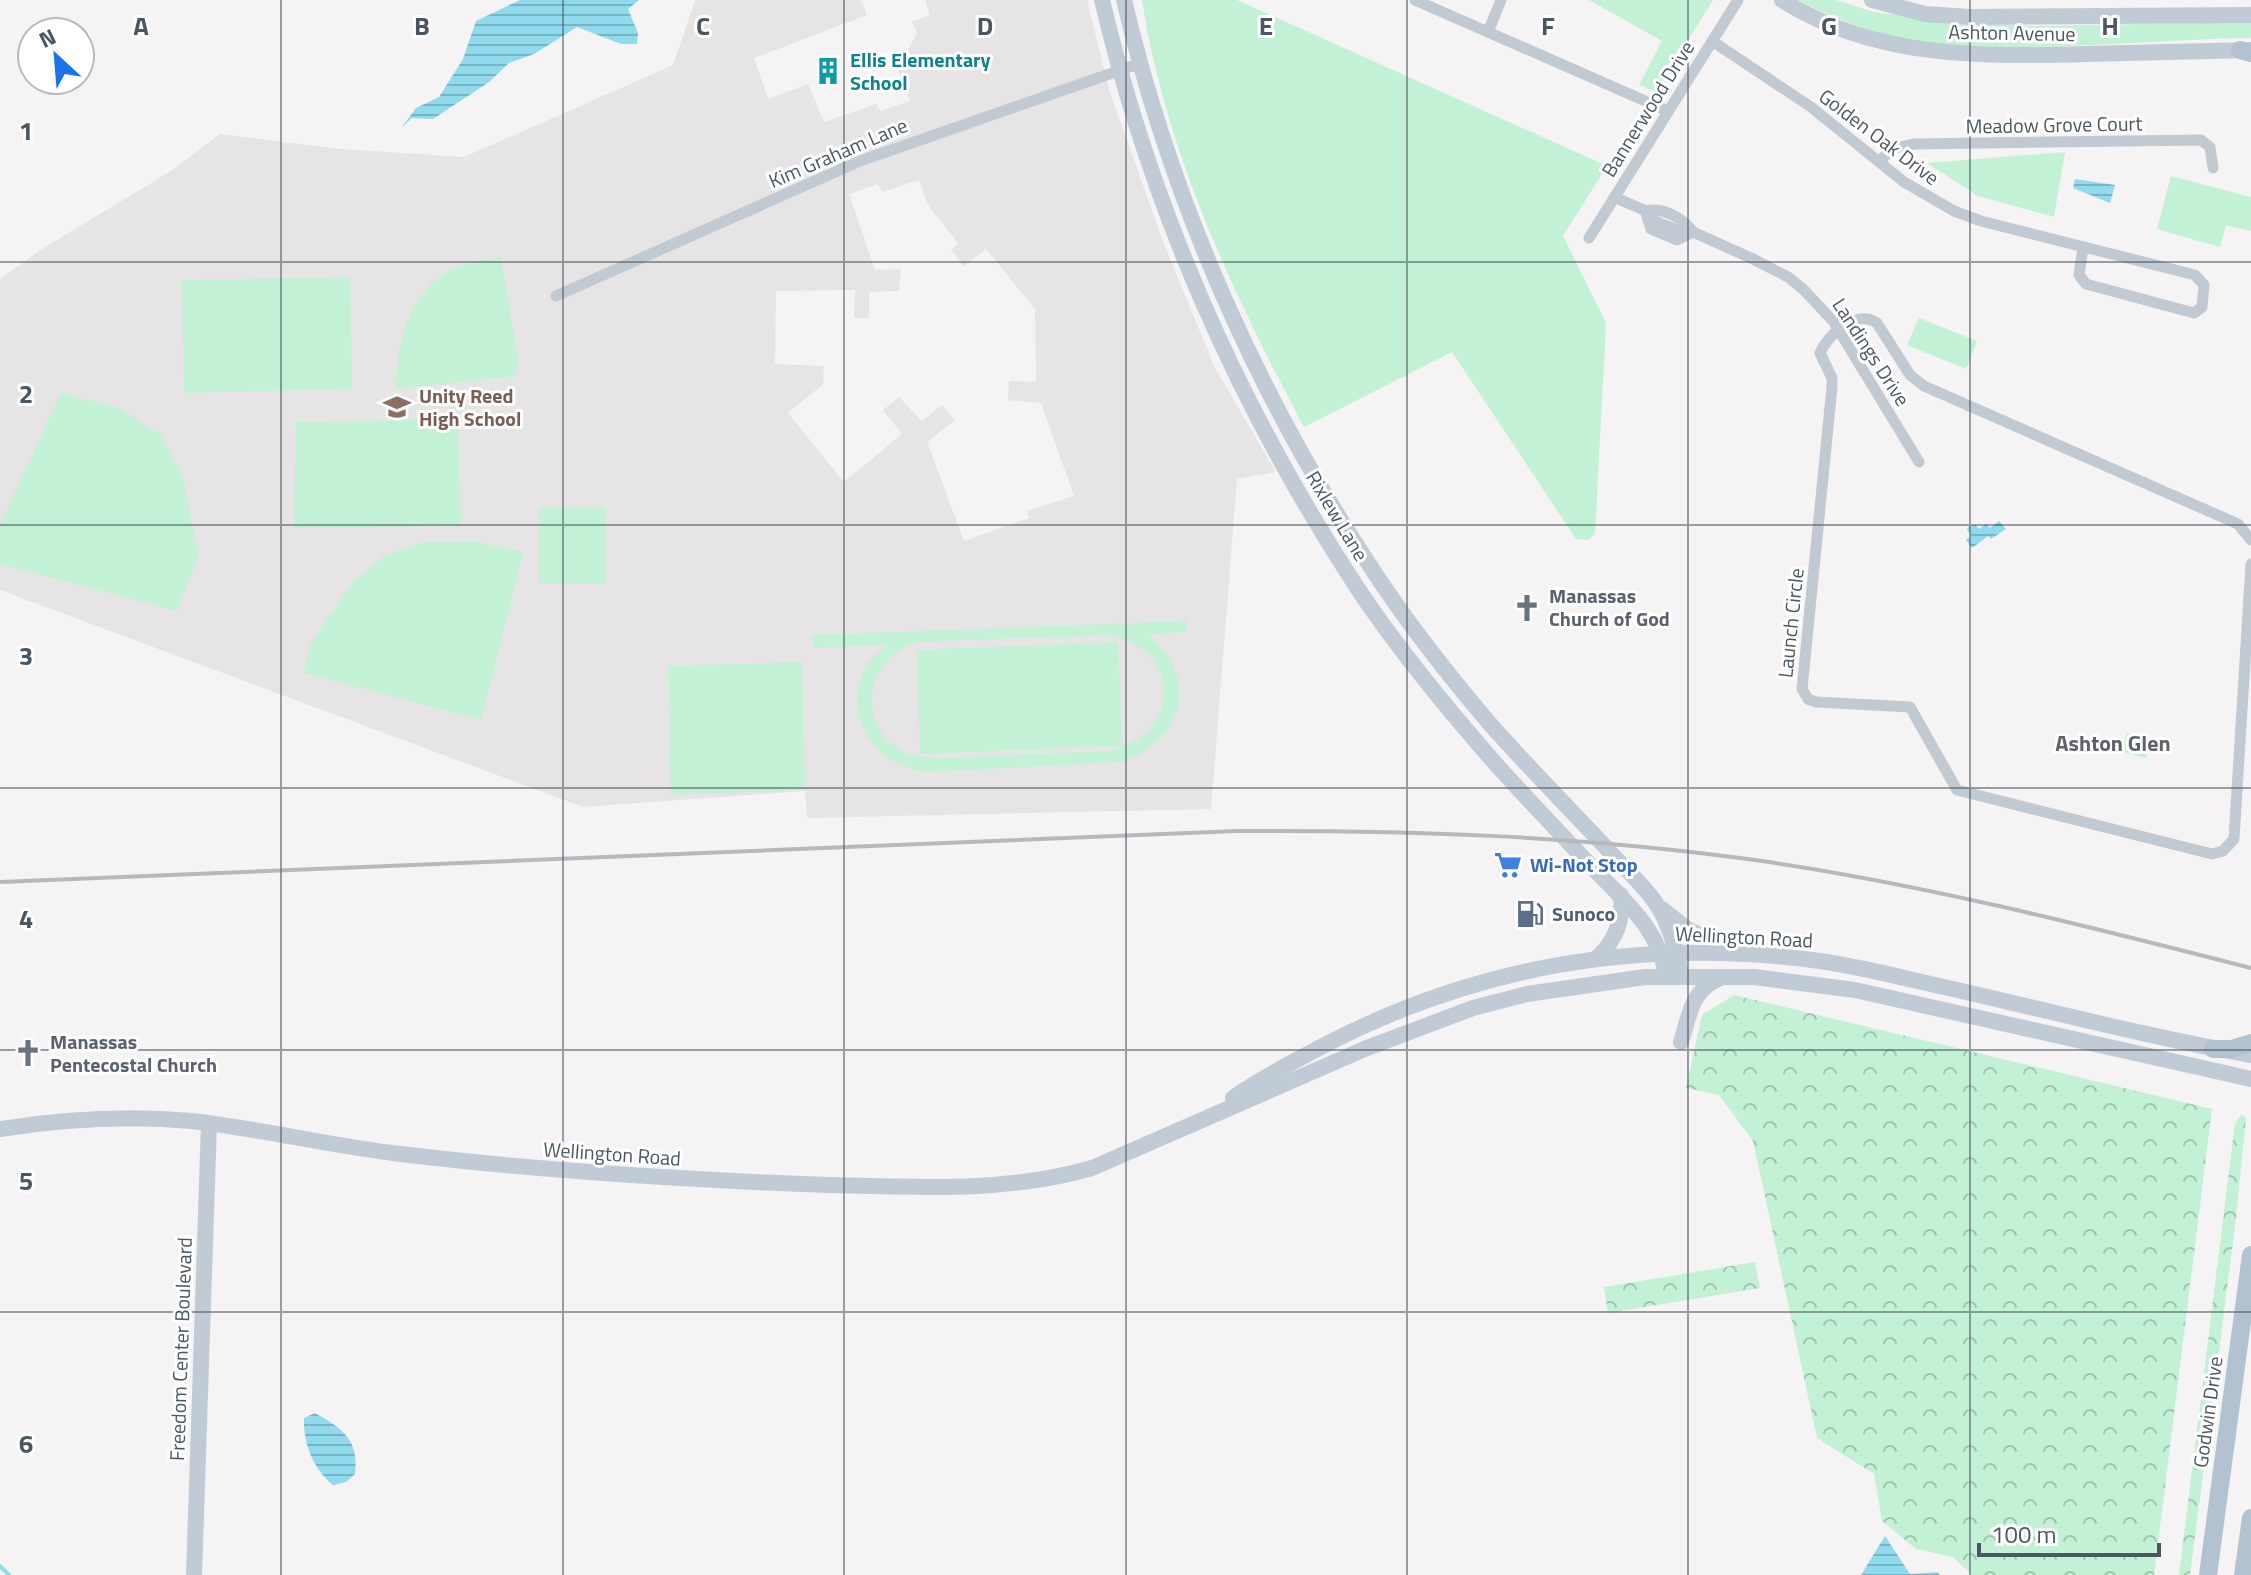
<svg xmlns="http://www.w3.org/2000/svg" width="2251" height="1575" font-family="'Titillium Web',sans-serif">
	<style>
		.education { fill: #e6e4e5; fill-rule: evenodd }
		.green { fill: #c3f1d5; fill-rule: evenodd }
		.forest { fill: url(#forest-crowns) }
		.water { fill: url(#water-rules) }
		.lines { fill: none; stroke-linecap: round; stroke-linejoin: round }
		.stream { stroke: #90daee; stroke-width: 4 }
		.street { stroke: #c1cad2; stroke-width: 11 }
		.secondary { stroke: #c1cbd6; stroke-width: 16 }
		.primary { stroke: #b3c2d1; stroke-width: 18 }
		.rail { stroke: #b5b8bd; stroke-width: 4 }
		.grid { fill: none; stroke: #4a5661; stroke-width: 2; stroke-opacity: 0.55 }
		.labels { text-anchor: middle; stroke-width: 6; stroke-linejoin: round; paint-order: stroke }
		.street-label { font-size: 20px; fill: #4a5661; stroke: #fff }
		.culture-label { font-size: 20px; font-weight: bold; fill: #0d838f; stroke: #fff; text-anchor: start }
		.education-label { font-size: 20px; font-weight: bold; fill: #785e54; stroke: #fff; text-anchor: start }
		.worship-label { font-size: 20px; font-weight: bold; fill: #5b616d; stroke: #fff; text-anchor: start }
		.shop-label { font-size: 20px; font-weight: bold; fill: #366cbe; stroke: #fff; text-anchor: start }
		.service-label { font-size: 20px; font-weight: bold; fill: #4e5e75; stroke: #fff; text-anchor: start }
		.neighbourhood-label { font-size: 22px; font-weight: bold; fill: #5f6368; stroke: #fff }
		.grid-label { font-size: 26px; text-anchor: middle; font-weight: bold; fill: #4a5661; stroke: #fff; stroke-width: 6; stroke-linejoin: round; paint-order: stroke }
	</style>
	<defs>
		<pattern id="forest-crowns" width="20" height="18" patternUnits="userSpaceOnUse" patternTransform="scale(2)"><rect width="20" height="18" fill="#c3f1d5"/><path d="M2 6a3 3 0 1 1 6 0M12 15a3 3 0 1 1 6 0" fill="none" stroke="#a0c6b0"/></pattern>
		<pattern id="water-rules" width="6" height="5" patternUnits="userSpaceOnUse" patternTransform="scale(2)"><rect width="6" height="5" fill="#90daee"/><path d="M0 2.5h6" fill="none" stroke="#78b4c4"/></pattern>
	</defs>
	<rect width="100%" height="100%" fill="#f5f3f3"/>
	<path class="education" d="M695 0H861L867 15 754 58 768 99 808 84 824 122 876 104 880 111 910 101 893 57 907 52 917 33 912 22 930 15 925 0H1087L1109 90 1164 244 1215 368 1276 472 1237 479 1211 809 807 818 805 791 583 807 0 590V279L42 249 171 171 220 134 340 149 464 157 673 65ZM919 180 928 205 958 243 951 250 964 266 986 249 1035 309 1036 382 1009 381 1008 400 1041 403 1074 496 1027 511 1029 518 964 541 927 442 955 420 942 405 922 421 899 397 883 410 902 434 844 482 788 413 823 384 824 366 775 364 776 291 855 290 854 318H869V292L899 291 901 269 875 270 849 194 878 184 882 192Z"/>
	<g class="green">
		<path d="M1142 0H1237L1607 166 1563 236 1606 323 1595 534 1588 540 1576 539 1452 352 1304 427C1233 294 1165 150 1142 0Z"/>
		<polygon points="1589,0 1713,0 1656,92 1639,85 1662,41"/>
		<path d="M1798 0H1836L1874 12 1953 22 2031 26 2251 22V38C2173 39 2096 47 2018 47 1997 47 1976 50 1956 47 1902 42 1846 25 1798 0Z"/>
		<polygon points="2065,152 2054,217 1978,196 1927,163"/>
		<polygon points="2171,176 2251,197 2251,231 2226,225 2220,247 2157,229"/>
		<path d="M501 257 519 368 514 376 396 389C396 344 409 292 452 269 467 262 486 260 501 257Z"/>
		<polygon points="350,277 352,389 184,393 182,280"/>
		<polygon points="1919,318 1977,341 1966,369 1907,345"/>
		<polygon points="61,393 119,408 161,436 183,476 198,556 177,611 0,564 0,525"/>
		<polygon points="458,419 461,526 294,528 296,422"/>
		<rect x="539" y="507" width="67" height="77"/>
		<polygon points="425,542 477,542 523,552 481,720 304,673 310,645 352,583 384,556"/>
		<path d="M1187 621V632L1149 634C1157 643 1166 652 1172 663 1194 708 1164 746 1123 762L924 772C874 763 842 717 865 668 870 659 880 652 887 645L813 648 812 635ZM1111 635C1182 650 1182 734 1109 751L933 758C923 756 911 756 902 751 869 735 862 688 887 661 895 652 907 646 918 642Z"/>
		<polygon points="1118,642 1122,746 920,754 917,650"/>
		<polygon points="802,662 805,790 671,795 668,666"/>
		<polygon points="2127,733 2150,738 2146,758 2122,752"/>
	</g>
	<g class="forest">
		<polygon points="1734,995 2212,1109 2154,1575 1972,1575 1953,1557 1916,1549 1882,1521 1874,1474 1817,1438 1753,1141 1719,1095 1686,1088 1702,1015"/>
		<polygon points="2242,1114 2246,1118 2235,1227 2190,1575 2179,1575 2235,1123"/>
		<polygon points="1755,1262 1760,1288 1608,1313 1604,1287"/>
	</g>
	<g class="water">
		<polygon points="520,0 639,0 628,9 638,33 637,44 621,44 577,27 534,54 509,63 489,82 433,119 412,118 402,127 416,108 439,97 463,59 476,21"/>
		<polygon points="2075,179 2115,185 2110,203 2073,188"/>
		<polygon points="1999,521 2006,529 1991,539 1988,536 1972,548 1966,540 1971,536 1967,529 1969,526 1976,525 1979,529 1986,524 1990,528"/>
		<path d="M315 1413C343 1429 359 1440 355 1474L346 1482 333 1485C313 1469 303 1443 304 1418Z"/>
		<polygon points="1885,1536 1910,1574 1938,1572 1940,1575 1861,1575"/>
	</g>
	<g class="lines">
		<polyline class="stream" points="0,1566 9,1575"/>
		<g class="street">
			<polyline points="1415,0 1668,111"/>
			<polyline points="1488,32 1501,0"/>
			<polyline points="1712,41 1811,107 1904,182 1954,211 1981,221 2195,275 2204,285 2202,307 2194,313 2086,284 2079,275 2083,247"/>
			<polyline points="1879,161 1894,148 1915,144 2201,140 2210,147 2213,168"/>
			<polyline points="1614,197 1646,211 1655,221 1680,231 1693,232 1751,258 1788,277 1803,289 1833,321 1919,462"/>
			<path d="M1646 211C1663 207 1683 218 1693 232"/>
			<polyline points="1646,213 1651,229 1677,240 1693,232"/>
			<polyline points="1589,238 1738,0"/>
			<polyline points="556,296 860,161 1141,63"/>
			<path d="M2251 540 2238 524 1924 386 1910 375 1877 323C1856 309 1828 334 1820 353L1832 378V387L1802 689 1808 699 1816 702 1910 707 1957 790 2212 854 2223 851 2234 839 2251 564"/>
		</g>
		<g class="secondary">
			<path d="M1102 0C1151 208 1239 407 1356 586 1397 648 1445 706 1494 762 1526 798 1560 833 1593 868 1624 901 1660 929 1666 976"/>
			<path d="M1124 0C1172 204 1260 401 1376 575 1410 626 1450 677 1490 724 1529 768 1570 809 1610 852 1624 868 1643 884 1655 902 1670 923 1676 950 1681 975"/>
			<path d="M1782 0C1874 58 1980 57 2085 54 2140 53 2196 51 2251 50"/>
			<polyline points="1872,0 1925,14 1970,17 2251,15"/>
			<polyline points="1662,909 1687,929 1728,948"/>
			<path d="M1597 958C1615 941 1624 921 1621 895"/>
			<path d="M1681 1042C1690 1014 1691 988 1723 977"/>
			<path d="M1233 1098C1259 1079 1288 1065 1317 1049 1475 965 1642 937 1820 961 1862 967 1903 978 1944 987 2046 1010 2148 1037 2251 1055"/>
			<path d="M0 1129C64 1119 128 1115 192 1121 262 1129 331 1146 401 1154 543 1171 686 1180 829 1185 918 1187 1005 1193 1092 1168L1367 1048 1473 1008 1527 994 1645 977H1754L1855 990 2251 1079"/>
			<polyline points="194,1575 209,1123"/>
		</g>
		<g class="primary">
			<polyline points="2240,50 2251,53"/>
			<polyline points="2213,1049 2231,1049 2251,1043"/>
			<polyline points="2208,1575 2251,1255"/>
			<polyline points="2243,1575 2251,1518"/>
		</g>
		<path class="rail" d="M0 882 1237 831C1410 830 1583 836 1755 860 1923 884 2087 926 2251 968"/>
	</g>
	<path class="grid" d="M281 0V1575M563 0V1575M844 0V1575M1126 0V1575M1407 0V1575M1688 0V1575M1970 0V1575M0 262H2251M0 525H2251M0 788H2251M0 1050H2251M0 1312H2251"/>
	<defs>
		<g id="building-bare" transform="scale(2.16)"><path d="M-4-6H4V6H1V3H-1V6H-4ZM-2.5-4.3h1.7v1.8h-1.7ZM.8-4.3h1.7v1.8H.8ZM-2.5-1h1.7V.8h-1.7ZM.8-1h1.7V.8H.8Z" fill="#0f9aa8" stroke="#fff" stroke-width="2.5" paint-order="stroke"/></g>
		<g id="school-bare" transform="scale(2.16)"><path d="M0-5L7-2L0 1L-7-2ZM-4 1L0 2.5L4 1V4Q0 6-4 4Z" fill="#8d6e63" stroke="#fff" stroke-width="2.5" paint-order="stroke"/></g>
		<g id="church-bare" transform="scale(2.16)"><path d="M-1.2-6h2.4v3.5h3.3v2.4h-3.3V6h-2.4V-.1h-3.3v-2.4h3.3Z" fill="#6b7280" stroke="#fff" stroke-width="2.5" paint-order="stroke"/></g>
		<g id="supermarket-bare" transform="scale(2.16)"><path d="M-6-5.5h2.5l.6 2H6L4.5 2H-2.5L-4.4-4H-6ZM-1.5 3.2a1.3 1.3 0 1 0 .1 0ZM3 3.2a1.3 1.3 0 1 0 .1 0Z" fill="#3f7fe0" stroke="#fff" stroke-width="2.5" paint-order="stroke"/></g>
		<g id="fuel-bare" transform="scale(2.16)"><path d="M-5.5-6h7V0h2V4h1.3V-2.5L3-4.5l.8-.8L6-3V5H2.5V1h-1V6h-7ZM-4.2-4.7v3.2H.2V-4.7Z" fill="#5c6f8a" stroke="#fff" stroke-width="2.5" paint-order="stroke"/></g>
	</defs>
	<g fill-rule="evenodd">
		<use href="#building-bare" x="828" y="71"/>
		<use href="#school-bare" x="397" y="407"/>
		<use href="#church-bare" x="1527" y="608"/>
		<use href="#supermarket-bare" x="1508" y="865"/>
		<use href="#fuel-bare" x="1530" y="914"/>
		<use href="#church-bare" x="28" y="1053"/>
	</g>
	<g class="labels">
		<g class="street-label">
			<text transform="translate(2012 33) rotate(1)" y="7">Ashton Avenue</text>
			<text transform="translate(1648 109) rotate(-58)" y="7">Bannerwood Drive</text>
			<text transform="translate(2054 125) rotate(-1)" y="7">Meadow Grove Court</text>
			<text transform="translate(1879 137) rotate(37)" y="7">Golden Oak Drive</text>
			<text transform="translate(838 153) rotate(-23)" y="7">Kim Graham Lane</text>
			<text transform="translate(1871 352) rotate(57)" y="7">Landings Drive</text>
			<text transform="translate(1337 516) rotate(59)" y="7">Rixlew Lane</text>
			<text transform="translate(1791 623) rotate(-84)" y="7">Launch Circle</text>
			<text transform="translate(1744 937) rotate(3)" y="7">Wellington Road</text>
			<text transform="translate(612 1154) rotate(4)" y="7">Wellington Road</text>
			<text transform="translate(181 1349) rotate(-88)" y="7">Freedom Center Boulevard</text>
			<text transform="translate(2208 1412) rotate(-82)" y="7">Godwin Drive</text>
		</g>
		<g class="culture-label">
			<text x="850" y="67">Ellis Elementary<tspan x="850" dy="23">School</tspan></text>
		</g>
		<g class="education-label">
			<text x="419" y="403">Unity Reed<tspan x="419" dy="23">High School</tspan></text>
		</g>
		<g class="worship-label">
			<text x="1549" y="603">Manassas<tspan x="1549" dy="23">Church of God</tspan></text>
			<text x="50" y="1049">Manassas<tspan x="50" dy="23">Pentecostal Church</tspan></text>
		</g>
		<g class="shop-label">
			<text x="1530" y="872">Wi-Not Stop</text>
		</g>
		<g class="service-label">
			<text x="1552" y="921">Sunoco</text>
		</g>
		<g class="neighbourhood-label">
			<text x="2113" y="751">Ashton Glen</text>
		</g>
	</g>
	<g class="grid-label">
		<text x="141" y="35">A</text>
		<text x="422" y="35">B</text>
		<text x="703" y="35">C</text>
		<text x="985" y="35">D</text>
		<text x="1266" y="35">E</text>
		<text x="1548" y="35">F</text>
		<text x="1829" y="35">G</text>
		<text x="2110" y="35">H</text>
		<text x="26" y="140">1</text>
		<text x="26" y="403">2</text>
		<text x="26" y="665">3</text>
		<text x="26" y="928">4</text>
		<text x="26" y="1190">5</text>
		<text x="26" y="1453">6</text>
	</g>
	<g transform="translate(56 56) rotate(334)"><circle r="38" fill="#ffffff" stroke="#b7bbc0" stroke-width="2"/>
	<path d="M0-6L14 30L0 20L-14 30Z" fill="#1a73e8"/>
	<text y="-12" font-size="22" font-weight="bold" text-anchor="middle" fill="#4a5661">N</text>
	</g>
	<path d="M1979 1543v12h180v-12" fill="none" stroke="#4a5661" stroke-width="4"/>
	<text x="1991" y="1543" font-size="24" fill="#4a5661" stroke="#ffffff" stroke-width="6" paint-order="stroke">100 m</text>
</svg>
